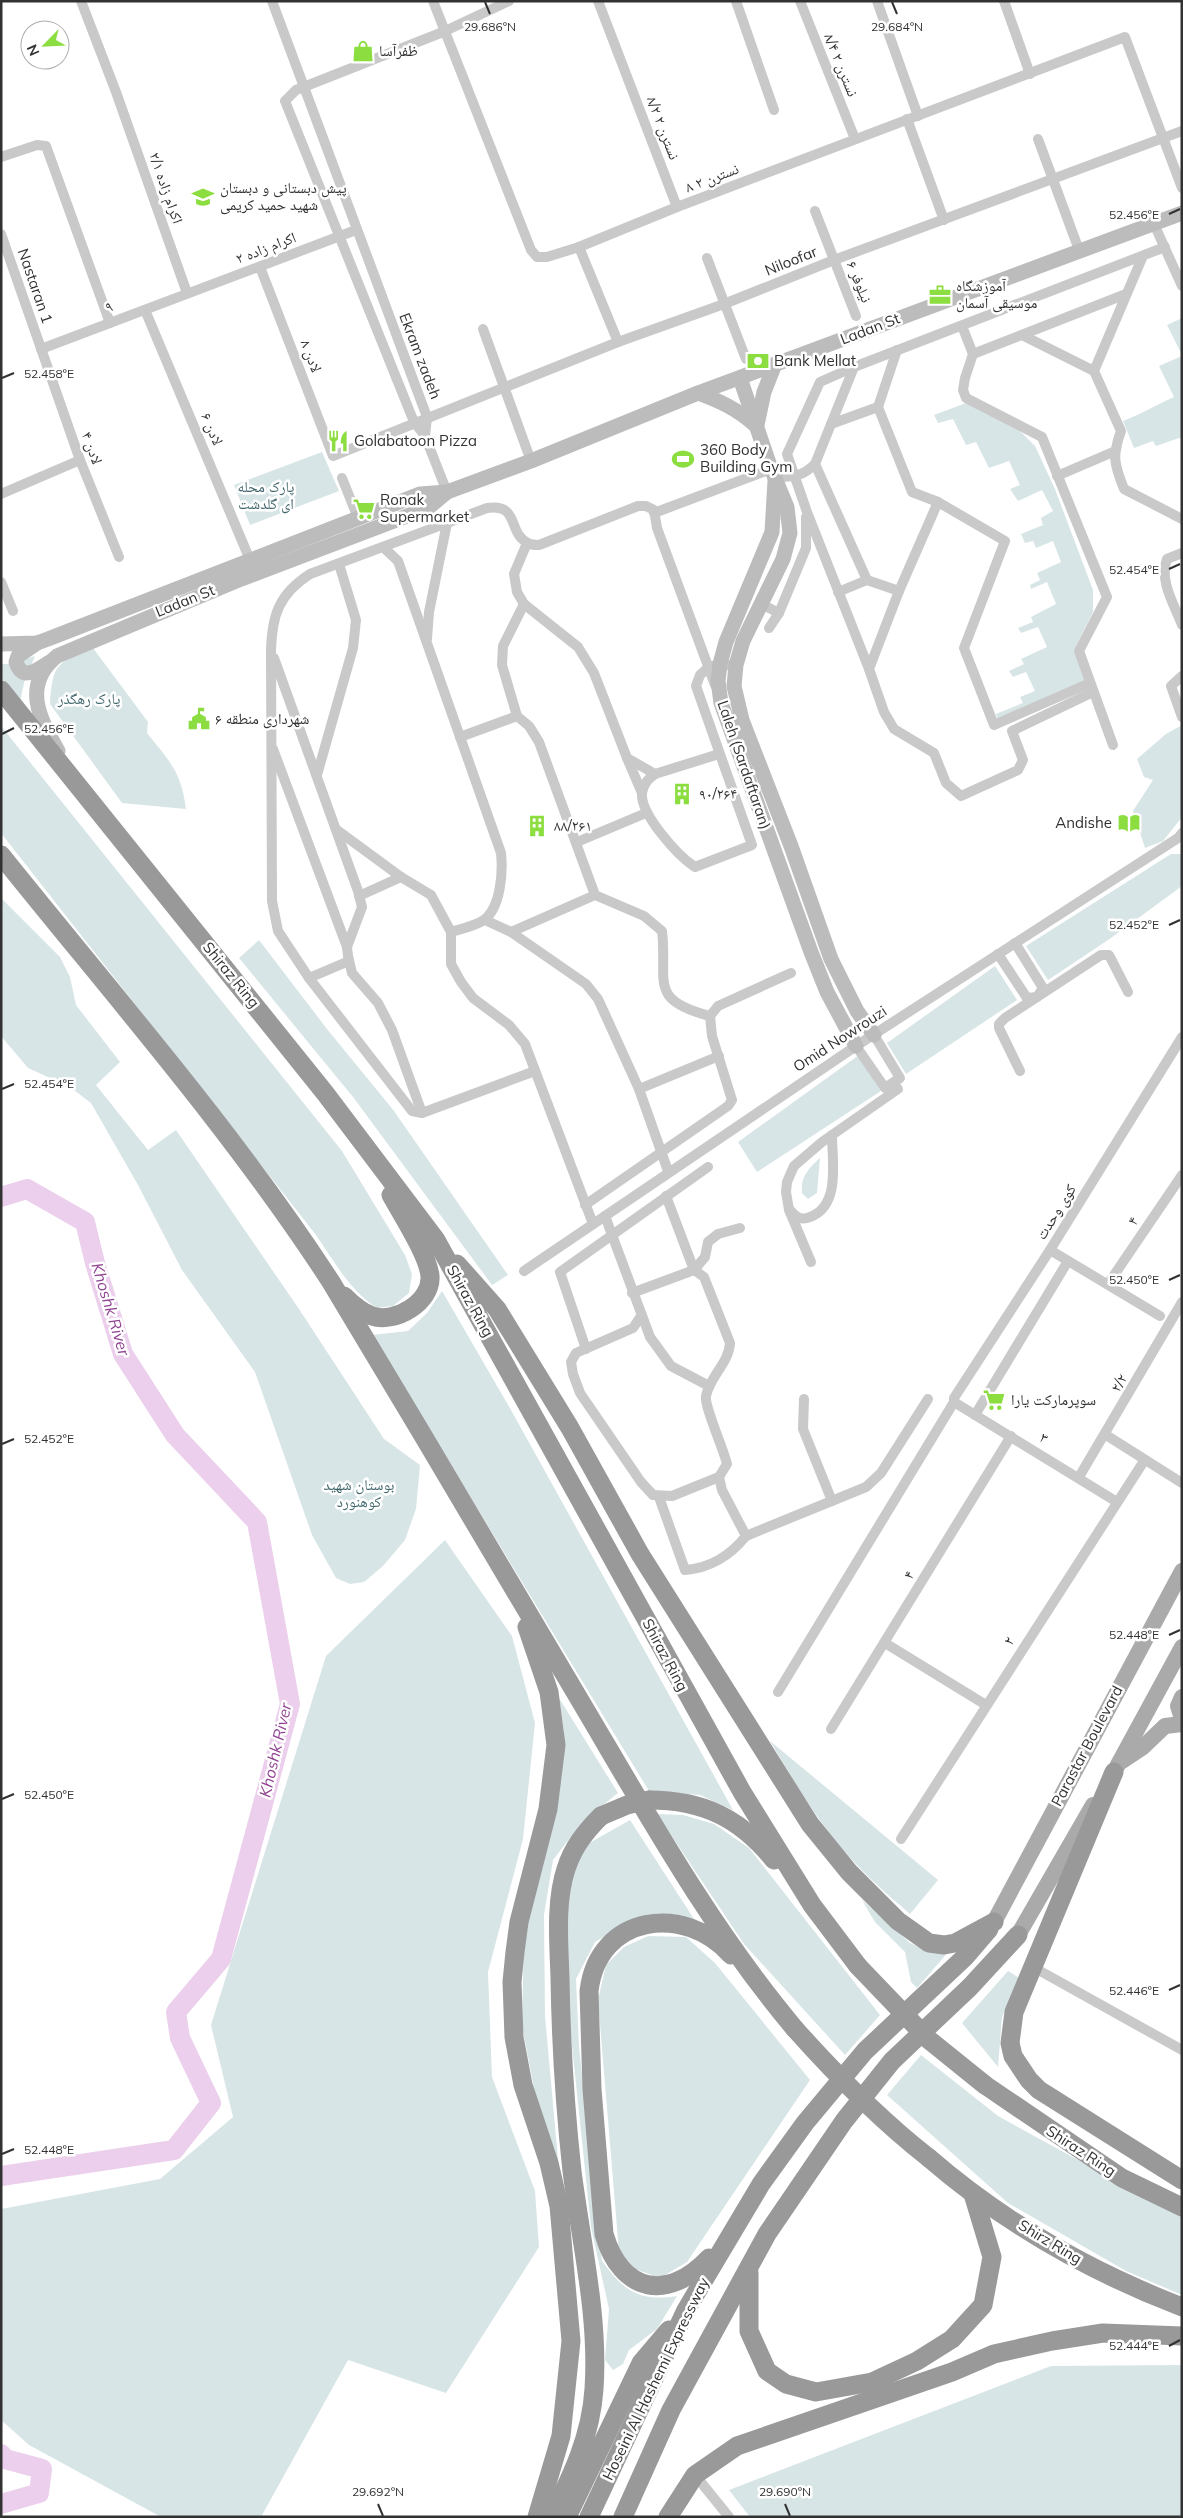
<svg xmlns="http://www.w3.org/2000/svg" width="1183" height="2518" font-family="Mulish,'Noto Naskh Arabic',sans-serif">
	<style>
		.green { fill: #d8e5e6 }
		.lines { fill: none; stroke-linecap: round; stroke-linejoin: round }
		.river { stroke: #ebcfec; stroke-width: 20 }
		.street { stroke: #c9c9c9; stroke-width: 10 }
		.secondary { stroke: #bcbcbc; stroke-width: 15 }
		.primary { stroke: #aaa; stroke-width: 16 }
		.highway { stroke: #999; stroke-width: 19 }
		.highway-bridge { stroke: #999; stroke-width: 19 }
		.ticks { fill: none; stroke: #323232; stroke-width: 2 }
		.labels { text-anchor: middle; stroke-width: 5; stroke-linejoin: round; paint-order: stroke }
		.poi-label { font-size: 15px; fill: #323232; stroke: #fff; text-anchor: start }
		.street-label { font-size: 15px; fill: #323232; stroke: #fff }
		.park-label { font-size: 15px; fill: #41676d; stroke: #fff }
		.water-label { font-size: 16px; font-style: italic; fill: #904392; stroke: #fff }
		.ticks-label { font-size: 12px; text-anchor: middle; fill: #323232; stroke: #fff; stroke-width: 5; stroke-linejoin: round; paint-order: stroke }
	</style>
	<rect width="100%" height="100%" fill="#fff"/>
	<g class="green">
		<polygon points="1182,318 1182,355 1167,325"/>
		<path d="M1182 356V437L1156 446 1153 441 1134 448 1123 421C1141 414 1156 405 1174 397L1159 366Z"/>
		<polygon points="966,403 1019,430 1035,446 1055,489 1093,590 1093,612 1074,650 1086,682 998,720 996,714 1023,703 1020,697 1035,691 1026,672 1013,677 1009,671 1024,664 1021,659 1047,647 1038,627 1021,633 1018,628 1033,622 1031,617 1056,604 1047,582 1031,589 1030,585 1040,580 1037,573 1061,562 1053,541 1036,548 1033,541 1025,543 1021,534 1043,525 1041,518 1053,511 1042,490 1018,501 1010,489 1020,485 1009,461 989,468 976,442 966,445 953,419 938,423 934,415"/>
		<polygon points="322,452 339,491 250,525 234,485"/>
		<path d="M93 648 148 722 147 733C170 762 181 771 186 809L122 803 50 704C53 663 57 663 93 648Z"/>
		<polygon points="35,656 24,683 20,702 1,677 1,664 9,664"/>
		<polygon points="1182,725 1182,817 1163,841 1145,848 1133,811 1153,780 1144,777 1137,759 1166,734"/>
		<path d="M1 726 342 1151 405 1255 412 1274 409 1293 393 1306 377 1308C350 1291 334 1261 316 1235L1 833Z"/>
		<polygon points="1171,854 1182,854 1182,886 1111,938 1048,980 1026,946"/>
		<polygon points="1,898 60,957 70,977 76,1005 120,1062 96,1085 148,1150 176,1130 299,1309 384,1439 420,1465 416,1509 405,1540 383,1566 364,1582 350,1584 336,1578 312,1535 255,1372 182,1270 138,1185 91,1103 70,1087 28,1068 1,1036"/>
		<polygon points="259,940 327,1029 394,1111 508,1275 492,1285 353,1097 239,958"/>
		<polygon points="995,966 1017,1000 906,1074 887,1043"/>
		<polygon points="859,1055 881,1091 757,1172 738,1142"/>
		<path d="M820 1158 817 1193 808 1199 802 1193C800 1177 809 1168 820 1158Z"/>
		<polygon points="442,1291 511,1410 733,1810 700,1795 649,1791 372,1335 408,1331 427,1313"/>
		<polygon points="445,1540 512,1636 535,1723 523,1839 488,1972 492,2077 535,2191 539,2247 446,2393 348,2360 261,2517 161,2517 29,2445 1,2420 1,2209 160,2179 233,2117 211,2025 326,1656"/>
		<polygon points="559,1698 618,1793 582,1822 553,1860 544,1915 545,2016 559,2170 534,2089 522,2025 524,1936 559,1795 564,1732"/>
		<path d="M770 1741 938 1880 910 1914C888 1895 866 1876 846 1853 816 1819 793 1780 770 1741Z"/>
		<polygon points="657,1814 683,1815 714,1824 749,1848 880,2015 845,2055 744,1944"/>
		<path d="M630 1820 694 1919 671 1914 635 1918 595 1942 576 1979 579 2047 602 2261C624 2291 639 2302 677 2296L657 2329 629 2350 623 2364 613 2370 605 2360 609 2309 591 2227 567 1998 568 1903 573 1868 584 1846Z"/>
		<polygon points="862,1900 910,1943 927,1951 949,1951 917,1988 911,1982 905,1952 875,1922"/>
		<polygon points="648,1936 686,1937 715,1963 810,2080 687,2262 660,2278 635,2269 619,2252 598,2000 606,1965 624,1947"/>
		<polygon points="1008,1971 1019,1978 1002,2017 998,2067 962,2023"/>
		<polygon points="921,2055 998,2116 1182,2217 1182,2295 1126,2271 1008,2203 887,2095"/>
		<polygon points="1182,2365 1182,2517 750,2517 729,2490 1051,2366"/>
	</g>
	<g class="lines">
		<g class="river">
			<polyline points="1,1197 27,1189 85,1222 95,1263 123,1354 175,1435 257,1522 290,1704 221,1959 176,2012 180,2038 211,2103 174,2150 1,2176"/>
			<polyline points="1,2454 5,2459 42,2469 39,2493 1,2504"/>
		</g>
		<g class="street">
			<polyline points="81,1 116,92 187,293"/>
			<polyline points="272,1 427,417 425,436"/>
			<polyline points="433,1 531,250 537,257 547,257 579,247 677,207 1125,37 1182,188"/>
			<polyline points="598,1 677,207"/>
			<polyline points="736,1 774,110"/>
			<polyline points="800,1 855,139"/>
			<polyline points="877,1 918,116"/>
			<polyline points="1004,1 1030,74"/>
			<polyline points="907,119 944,220"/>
			<polyline points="1038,139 1079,250"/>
			<polyline points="1,157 37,145 46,146 110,323"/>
			<polyline points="815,211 856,316"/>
			<polyline points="1154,224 1182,286"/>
			<polyline points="1,234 80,460 119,557"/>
			<polyline points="579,247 618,342"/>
			<polyline points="707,258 746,359"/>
			<polyline points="260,267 333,456 618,342 724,304 834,260 1182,131"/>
			<polyline points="145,310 250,560"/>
			<polyline points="962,326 973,354"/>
			<polyline points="483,329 531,461"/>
			<path d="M1022 335 1094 371 1121 431C1112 456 1114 464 1124 489L1182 519"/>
			<polyline points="41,349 356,230"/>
			<polyline points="897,350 878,407 912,492 938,502 1005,541 964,648 994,725 1090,683"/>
			<polyline points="1094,371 1142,258"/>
			<polyline points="831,424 878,407"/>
			<polyline points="815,464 867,580"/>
			<polyline points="1057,476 1113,452"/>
			<path d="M775 477C793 477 802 477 815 464L854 367"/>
			<polyline points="342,478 358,518"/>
			<polyline points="447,492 425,436 414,422 285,101 296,90 443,32 509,1"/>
			<polyline points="1,494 80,460"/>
			<polyline points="654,513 771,469"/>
			<path d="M527 543 514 574 517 592 524 604 578 647 594 673 627 758 655 774C649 778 643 785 642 793 640 814 678 856 695 867L752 845 696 686 700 675 710 666 736 665"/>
			<path d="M383 547 398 561 501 853C503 872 501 907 484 920 475 926 461 929 451 932"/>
			<path d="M1182 553 1167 559C1159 581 1174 604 1182 625"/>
			<polyline points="1,582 13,611"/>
			<polyline points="838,592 867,580 899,591"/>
			<path d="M524 604 503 646 502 665 517 716 529 726 539 742 595 895 644 916 662 931C668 981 647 1000 710 1016"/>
			<polyline points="761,604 779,613"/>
			<polyline points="769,628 779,613 806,548 806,517"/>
			<polyline points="427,639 429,612 447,523"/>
			<polyline points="274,658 358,891 362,907 347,947 348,956 352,973 378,1003 392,1030 422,1113"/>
			<polyline points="869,669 899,591 938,502"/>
			<polyline points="1182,676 1171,686 1182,717"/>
			<polyline points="1093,692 1012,731 1023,760 1018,770 961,796 946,783 934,753 894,729 884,712 869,669 807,512 787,454 820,382 854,367 1165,247"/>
			<polyline points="460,737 517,716"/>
			<polyline points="1113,745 1079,651 1107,597 1042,437 966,398 963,390 965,378 973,354 1126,294"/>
			<polyline points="273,749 347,947"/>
			<polyline points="627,758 642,793"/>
			<polyline points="655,774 719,754"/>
			<polyline points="317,775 353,648 356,620 339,564"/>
			<polyline points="337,830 401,877 431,895 451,932 451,964 461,982 473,998 509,1025 525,1044 593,1224"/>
			<polyline points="577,842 646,813"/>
			<polyline points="359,896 401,877"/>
			<polyline points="485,920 511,932 586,984 598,999 639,1089 668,1171"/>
			<polyline points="511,932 595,895"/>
			<polyline points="998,954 1027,998 1037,997 1043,988 1015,943"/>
			<polyline points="309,978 349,961"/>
			<polyline points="856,1046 885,1088 900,1078 874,1035"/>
			<path d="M535 1071 422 1113 412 1111 309 978 278 931 272 901 271 650C272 615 279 594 310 574L487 508C520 503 507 533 528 543 531 545 536 545 539 545L638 506H646L654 510 657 528 715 685"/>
			<polyline points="1020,1071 999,1028 999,1024 1005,1018 1101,955 1109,955 1128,992"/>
			<polyline points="639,1089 719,1056"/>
			<path d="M666 1196 694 1270 704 1277 730 1343C729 1363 710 1376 706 1396 704 1406 724 1450 727 1464L719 1477 722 1490 746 1536"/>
			<polyline points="585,1205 728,1106 732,1100 712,1036 710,1016 718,1006 791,973"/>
			<path d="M790 1210C796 1217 801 1221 810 1217 841 1206 832 1160 832 1135"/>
			<polyline points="605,1216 650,1337 671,1366 709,1386"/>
			<polyline points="1050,1250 1160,1316"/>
			<polyline points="811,1262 789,1210 786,1192 787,1182 794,1166 822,1142 898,1089 894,1084"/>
			<polyline points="524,1271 856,1046 1178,838 1182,833"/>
			<polyline points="1108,1284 1182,1175"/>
			<polyline points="632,1293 694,1270 705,1257 708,1242 718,1234 740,1228"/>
			<polyline points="641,1316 633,1328 576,1353 571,1362 573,1374 580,1393 641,1482 653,1495 672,1496 719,1477"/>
			<polyline points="586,1349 560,1272 708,1167"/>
			<polyline points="804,1399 803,1429 832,1501"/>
			<polyline points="954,1402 1117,1502"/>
			<polyline points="975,1415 1068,1261"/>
			<polyline points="1106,1435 1182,1483"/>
			<polyline points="1079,1477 1182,1302"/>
			<path d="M659 1497 685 1570C711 1568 730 1556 746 1536L866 1487 881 1473 928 1399"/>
			<polyline points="885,1643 986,1705"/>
			<polyline points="778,1692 954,1402 954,1398 1050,1250 1182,1037"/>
			<polyline points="831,1729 1011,1436"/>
			<polyline points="901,1839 1144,1461"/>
			<polyline points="1033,1967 1182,2050"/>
			<polyline points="695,2475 729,2517"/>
		</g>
		<g class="secondary">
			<polyline points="740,378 770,466 787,507 790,533 783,559 743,641 736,665 734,686 742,720 791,846 831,959 857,1011 874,1035"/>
			<path d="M698 393C720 401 737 409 755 425"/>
			<polyline points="757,425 764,392 775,364"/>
			<polyline points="775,481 772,532 726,642 720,664 718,681 721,703 811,952 827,992 856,1046"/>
			<path d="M37 643 18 656 16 662C22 681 36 671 48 663"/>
			<polyline points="1,644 37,643 48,639 420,494 447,492 531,461 698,393 1182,213"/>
			<path d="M58 751C40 719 21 685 57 656L236 581 428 508 447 492"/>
		</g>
		<g class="primary">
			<polyline points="1182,1697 1178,1706 1182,1719"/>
			<polyline points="1122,1761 1143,1747 1165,1726 1182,1724"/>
			<polyline points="1108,1783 1182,1647"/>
			<polyline points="994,1922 1182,1571"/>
			<polyline points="1018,1935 1093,1805"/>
		</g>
		<g class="highway">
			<polyline points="1,690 325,1093 436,1240 742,1792 812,1905 858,1966"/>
			<path d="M1 855C114 996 233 1131 331 1282 414 1420 496 1558 578 1697 645 1810 710 1928 795 2029"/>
			<polyline points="457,1264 497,1309 570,1428 640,1554 810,1824 849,1872 898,1921 929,1943 944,1945 955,1943 994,1922"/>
			<path d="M344 1296C352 1304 361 1312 372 1316 395 1324 432 1302 430 1276 428 1255 402 1215 391 1195"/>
			<polyline points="527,1627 549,1692 556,1745 548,1809 519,1922 515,1952 512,1982 514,2037 523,2085 549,2163 559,2206 571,2341 561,2436 537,2517"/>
			<polyline points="1114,1772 1014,2012 1010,2043 1013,2056 1029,2080 1039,2090 1182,2180"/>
			<path d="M649 1800C703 1800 740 1818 774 1860"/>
			<polyline points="985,2085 1122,2178 1182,2207"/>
			<path d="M929 2158C1003 2222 1091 2272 1182 2307"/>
			<path d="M709 2258C668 2302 621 2293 604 2234L592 2089 589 1991C598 1914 685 1903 731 1955"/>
			<polyline points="749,2272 749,2331 767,2371 786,2384 816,2392 872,2382 917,2361 952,2339 983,2305 992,2257 973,2194"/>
			<path d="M551 2517C572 2476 591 2436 594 2389 599 2316 581 2243 572 2171 565 2107 561 2043 560 1978 559 1944 555 1902 566 1869 573 1847 585 1832 601 1816"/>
			<polyline points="567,2517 641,2363 669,2330"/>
			<polyline points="589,2517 686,2310 761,2184 805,2123 865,2051 965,1957 989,1929"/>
			<polyline points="623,2517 671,2410 767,2234 844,2121 892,2061 970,1987 1018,1935"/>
			<polyline points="668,2517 695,2475 737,2446 952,2372 994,2354 1052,2341 1103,2333 1182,2336"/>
		</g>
		<g class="highway-bridge">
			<polyline points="601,1816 627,1805 649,1800"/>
			<polyline points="858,1966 928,2039 985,2085"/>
			<path d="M795 2029C837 2076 880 2120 929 2158"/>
		</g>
	</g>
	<path class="ticks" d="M485 2 490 14M892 2 897 14M1169 214 1180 209M2 378 14 373M1169 569 1180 564M2 734 14 728M1169 925 1180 920M2 1089 14 1084M1169 1280 1180 1275M2 1444 14 1439M1169 1635 1180 1630M2 1799 14 1794M1169 1990 1180 1985M2 2154 14 2149M1169 2346 1180 2340M378 2504 383 2516M785 2504 790 2516"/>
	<defs>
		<g id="shop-bare" transform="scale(1.725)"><path d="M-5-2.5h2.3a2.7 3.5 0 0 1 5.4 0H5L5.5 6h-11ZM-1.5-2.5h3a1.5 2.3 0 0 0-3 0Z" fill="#8cdd40" stroke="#fff" stroke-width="2.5" paint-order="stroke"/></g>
		<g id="school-bare" transform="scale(1.725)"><path d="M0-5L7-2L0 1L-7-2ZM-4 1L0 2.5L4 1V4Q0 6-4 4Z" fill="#8cdd40" stroke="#fff" stroke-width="2.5" paint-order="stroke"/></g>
		<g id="office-bare" transform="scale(1.725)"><path d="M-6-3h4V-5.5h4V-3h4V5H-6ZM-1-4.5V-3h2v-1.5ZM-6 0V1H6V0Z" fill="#8cdd40" stroke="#fff" stroke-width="2.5" paint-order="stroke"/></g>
		<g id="bank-bare" transform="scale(1.725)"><path d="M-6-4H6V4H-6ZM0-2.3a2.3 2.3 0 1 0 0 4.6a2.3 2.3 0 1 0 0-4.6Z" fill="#8cdd40" stroke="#fff" stroke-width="2.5" paint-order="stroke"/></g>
		<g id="restaurant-bare" transform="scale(1.725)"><path d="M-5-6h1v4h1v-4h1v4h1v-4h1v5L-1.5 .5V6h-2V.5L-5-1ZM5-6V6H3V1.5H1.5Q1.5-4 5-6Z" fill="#8cdd40" stroke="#fff" stroke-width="2.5" paint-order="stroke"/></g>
		<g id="stadium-bare" transform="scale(1.725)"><path d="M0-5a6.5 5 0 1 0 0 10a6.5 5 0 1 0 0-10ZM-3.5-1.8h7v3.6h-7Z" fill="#8cdd40" stroke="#fff" stroke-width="2.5" paint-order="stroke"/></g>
		<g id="supermarket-bare" transform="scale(1.725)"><path d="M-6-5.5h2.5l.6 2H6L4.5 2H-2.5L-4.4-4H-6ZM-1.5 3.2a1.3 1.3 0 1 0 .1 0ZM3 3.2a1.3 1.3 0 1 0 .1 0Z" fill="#8cdd40" stroke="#fff" stroke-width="2.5" paint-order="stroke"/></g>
		<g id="civic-bare" transform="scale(1.725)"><path d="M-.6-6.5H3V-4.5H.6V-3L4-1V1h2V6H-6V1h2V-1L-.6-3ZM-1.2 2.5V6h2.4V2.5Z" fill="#8cdd40" stroke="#fff" stroke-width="2.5" paint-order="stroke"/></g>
		<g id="building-bare" transform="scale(1.725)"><path d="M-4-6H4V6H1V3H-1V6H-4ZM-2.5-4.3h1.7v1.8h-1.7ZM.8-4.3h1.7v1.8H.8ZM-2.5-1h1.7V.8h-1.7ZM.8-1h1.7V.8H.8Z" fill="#8cdd40" stroke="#fff" stroke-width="2.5" paint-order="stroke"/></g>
		<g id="library-bare" transform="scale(1.725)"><path d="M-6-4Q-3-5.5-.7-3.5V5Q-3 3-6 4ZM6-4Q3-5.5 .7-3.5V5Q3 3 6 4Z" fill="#8cdd40" stroke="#fff" stroke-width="2.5" paint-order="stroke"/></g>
	</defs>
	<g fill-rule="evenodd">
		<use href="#shop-bare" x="363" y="51"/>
		<use href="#school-bare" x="203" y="197"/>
		<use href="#office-bare" x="940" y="295"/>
		<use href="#bank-bare" x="758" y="361"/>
		<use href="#restaurant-bare" x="338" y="441"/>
		<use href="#stadium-bare" x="683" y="459"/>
		<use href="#supermarket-bare" x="364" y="509"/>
		<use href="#civic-bare" x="199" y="719"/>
		<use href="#building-bare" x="682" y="794"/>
		<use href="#library-bare" x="1129" y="823"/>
		<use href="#building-bare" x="537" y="826"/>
		<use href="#supermarket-bare" x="994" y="1400"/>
	</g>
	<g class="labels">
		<g class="poi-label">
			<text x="379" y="56">ظفرآسا</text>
			<text x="220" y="193">پیش دبستانی و دبستان<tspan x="220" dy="17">شهید حمید کریمی</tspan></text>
			<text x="956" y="291">آموزشگاه<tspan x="956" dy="17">موسیقی آسمان</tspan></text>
			<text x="774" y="366">Bank Mellat</text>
			<text x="354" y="446">Golabatoon Pizza</text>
			<text x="700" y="455">360 Body<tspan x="700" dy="17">Building Gym</tspan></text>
			<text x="380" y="505">Ronak<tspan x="380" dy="17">Supermarket</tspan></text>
			<text x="215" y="724">شهرداری منطقه ۶</text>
			<text x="699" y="799">۹۰/۲۶۴</text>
			<text x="1112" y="828" text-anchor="end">Andishe</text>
			<text x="554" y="831">۸۸/۲۶۱</text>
			<text x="1011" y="1405">سوپرمارکت یارا</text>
		</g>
		<g class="street-label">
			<text transform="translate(841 65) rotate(68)" y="5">۸/۴ نسترن ۲</text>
			<text transform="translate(663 128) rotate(69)" y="5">۸/۲ نسترن ۲</text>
			<text transform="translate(712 178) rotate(-21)" y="5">۸ نسترن ۲</text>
			<text transform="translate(166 188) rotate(71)" y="5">۲/۱ اکرام زاده</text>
			<text transform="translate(266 248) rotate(-21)" y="5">۲ اکرام زاده</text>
			<text transform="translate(791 261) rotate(-22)" y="5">Niloofar</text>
			<text transform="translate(859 282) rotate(68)" y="5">۶ نیلوفر</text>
			<text transform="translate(35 286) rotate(71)" y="5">Nastaran 1</text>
			<text transform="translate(109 307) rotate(-20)" y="5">۹</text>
			<text transform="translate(870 329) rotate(-21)" y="5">Ladan St</text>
			<text transform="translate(311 356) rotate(69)" y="5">۸ لادن</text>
			<text transform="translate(420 356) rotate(69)" y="5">Ekram zadeh</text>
			<text transform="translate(212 429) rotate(67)" y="5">۶ لادن</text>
			<text transform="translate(92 448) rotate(70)" y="5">۴ لادن</text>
			<text transform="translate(185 601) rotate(-22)" y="5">Ladan St</text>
			<text transform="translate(744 765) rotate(71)" y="5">Laleh (Sardaftaran)</text>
			<text transform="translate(231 975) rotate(51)" y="5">Shiraz Ring</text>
			<text transform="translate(840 1039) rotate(-33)" y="5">Omid Nowrouzi</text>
			<text transform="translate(1056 1212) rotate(-58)" y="5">کوی وحدت</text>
			<text transform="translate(1133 1221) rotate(-56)" y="5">۴</text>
			<text transform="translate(470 1301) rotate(61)" y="5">Shiraz Ring</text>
			<text transform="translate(1119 1383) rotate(-60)" y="5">۲/۲</text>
			<text transform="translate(1044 1438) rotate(31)" y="5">۳</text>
			<text transform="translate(909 1575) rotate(-59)" y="5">۴</text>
			<text transform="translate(1009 1641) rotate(-57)" y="5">۲</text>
			<text transform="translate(665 1655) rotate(62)" y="5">Shiraz Ring</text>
			<text transform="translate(1087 1746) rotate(-62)" y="5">Parastar Boulevard</text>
			<text transform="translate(1081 2151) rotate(33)" y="5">Shiraz Ring</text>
			<text transform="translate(1050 2242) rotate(31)" y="5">Shirz Ring</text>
			<text transform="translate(656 2379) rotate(-64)" y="5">Hoseini Al Hashemi Expressway</text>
		</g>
		<g class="park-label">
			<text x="266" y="492">پارک محله<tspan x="266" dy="17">ای گلدشت</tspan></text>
			<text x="89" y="704">پارک رهگذر</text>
			<text x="359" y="1490">بوستان شهید<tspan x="359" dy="17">کوهنورد</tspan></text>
		</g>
		<g class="water-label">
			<text transform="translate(111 1309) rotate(73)" y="6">Khoshk River</text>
			<text transform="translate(275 1750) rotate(-77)" y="6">Khoshk River</text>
		</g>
	</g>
	<g class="ticks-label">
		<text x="490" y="31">29.686°N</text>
		<text x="897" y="31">29.684°N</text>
		<text x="1134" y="219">52.456°E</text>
		<text x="49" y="378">52.458°E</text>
		<text x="1134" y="574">52.454°E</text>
		<text x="49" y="733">52.456°E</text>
		<text x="1134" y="929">52.452°E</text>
		<text x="49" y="1088">52.454°E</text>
		<text x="1134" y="1284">52.450°E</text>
		<text x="49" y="1443">52.452°E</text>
		<text x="1134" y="1639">52.448°E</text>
		<text x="49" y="1799">52.450°E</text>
		<text x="1134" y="1995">52.446°E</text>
		<text x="49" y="2154">52.448°E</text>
		<text x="1134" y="2350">52.444°E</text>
		<text x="378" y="2496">29.692°N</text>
		<text x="785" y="2496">29.690°N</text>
	</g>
	<rect width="1183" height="2518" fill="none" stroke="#323232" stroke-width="5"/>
	<g transform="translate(45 45) rotate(246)"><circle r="24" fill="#ffffff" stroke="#adadad"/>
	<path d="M0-4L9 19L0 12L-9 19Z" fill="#8cdd40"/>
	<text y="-8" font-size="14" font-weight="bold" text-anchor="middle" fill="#323232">N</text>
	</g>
</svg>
